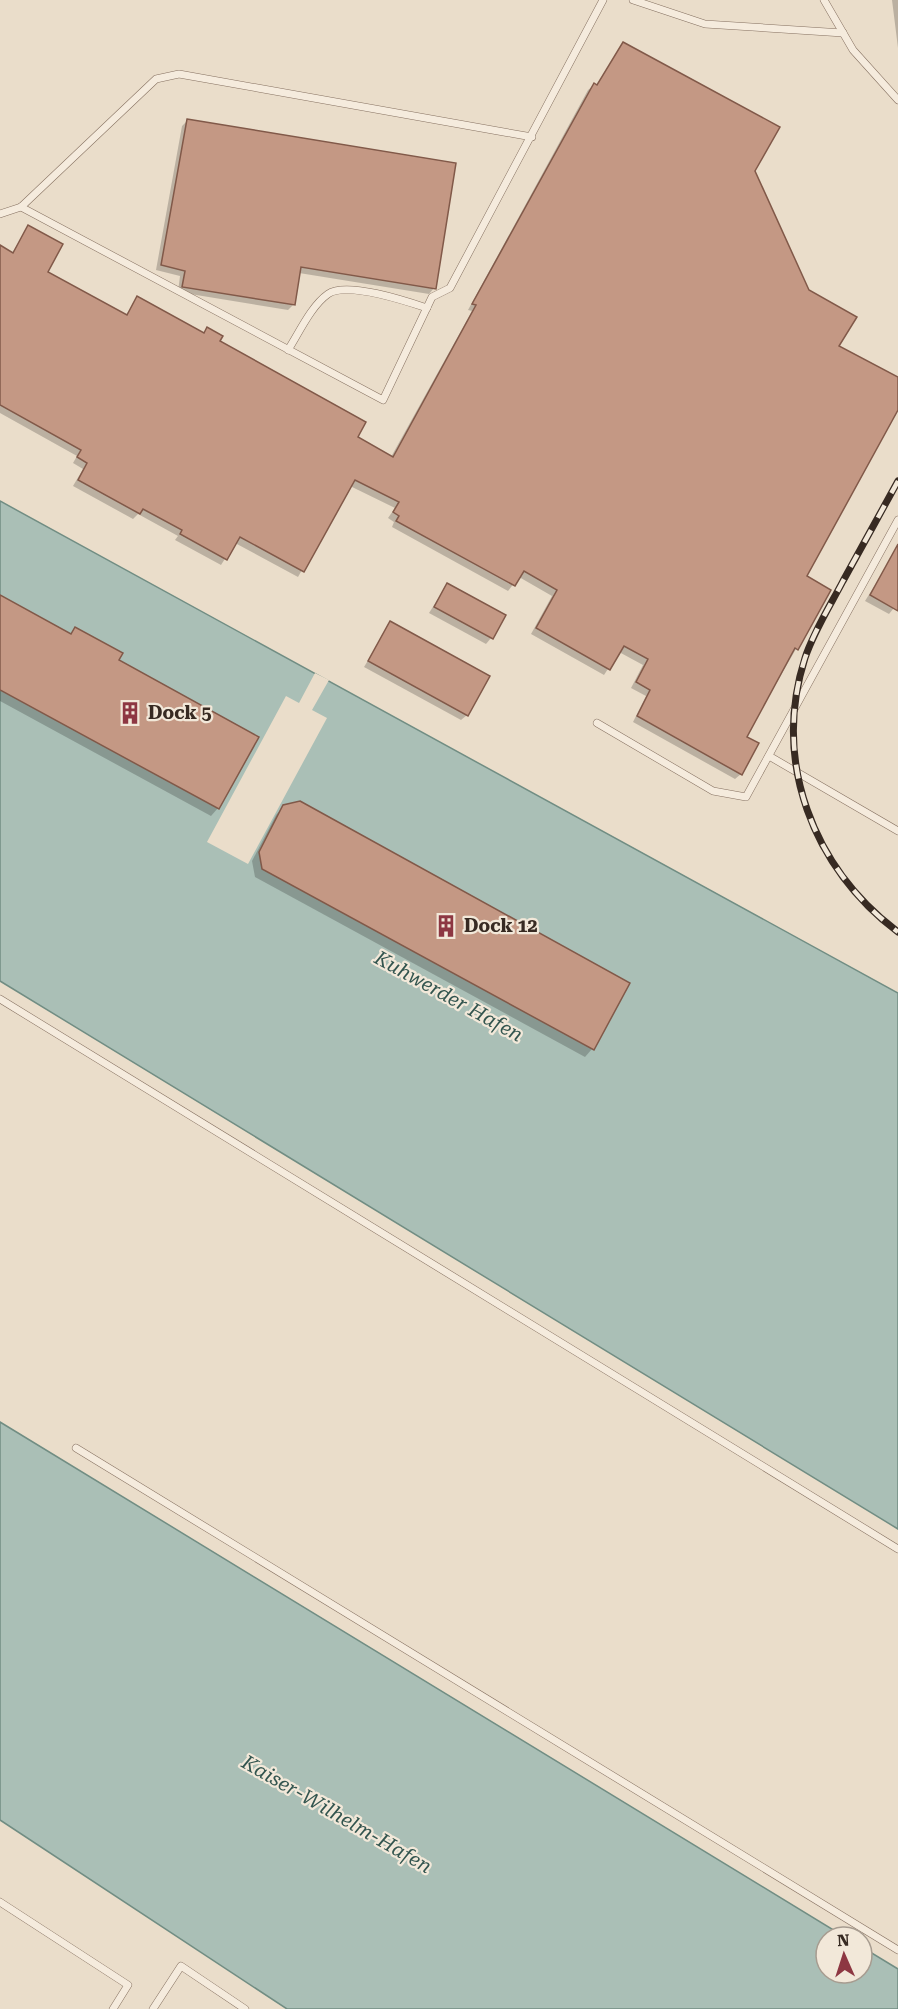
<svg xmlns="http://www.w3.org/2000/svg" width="898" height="2009" font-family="'Roboto Serif',serif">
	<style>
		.water { fill: #aabfb6; stroke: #718d83; stroke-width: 1.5 }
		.pier { fill: #eaddca }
		.shadow { fill: #0003 }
		.building { fill: #c49884; stroke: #815949; stroke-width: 1.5 }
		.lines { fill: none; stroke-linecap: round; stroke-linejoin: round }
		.service-casing { stroke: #857060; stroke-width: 8 }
		.service { stroke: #f5ebdd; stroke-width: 7 }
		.rail-casing { stroke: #372a22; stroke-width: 7 }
		.rail { stroke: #f2e8d9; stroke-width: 4.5; stroke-dasharray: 14; stroke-linecap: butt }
		.labels { text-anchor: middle; stroke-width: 4.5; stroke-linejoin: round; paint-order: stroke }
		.poi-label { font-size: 18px; font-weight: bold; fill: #372a22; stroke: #f2e8d9; text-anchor: start }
		.water-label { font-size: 20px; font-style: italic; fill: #33554f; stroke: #f2e8d9 }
	</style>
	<rect width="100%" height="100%" fill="#eaddca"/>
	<g class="water">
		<polygon points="0,501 898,993 898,1529 0,981"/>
		<polygon points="0,1422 845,1937 826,1937 826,1973 862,1973 862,1947 898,1969 898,2009 287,2009 0,1820"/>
	</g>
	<polygon class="pier" points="315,673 329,680 312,710 327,718 248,864 207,842 286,696 299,703"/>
	<g class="shadow">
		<polygon points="892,0 898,0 898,48"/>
		<polygon points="623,44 753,171 808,291 837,347 898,379 898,407 805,576 796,649 745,737 741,774 735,779 633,722 646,696 631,688 643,665 619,652 604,675 531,634 552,596 519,577 508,591 392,527 394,522 388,518 395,508 350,486 298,577 235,543 221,565 175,540 178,536 138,514 133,519 73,486 83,469 73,463 77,456 0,413 0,247 12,253 28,227 46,273 125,316 138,298 203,334 207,329 218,342 356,438 391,457 472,311 468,310 588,90 594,85 596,86"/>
		<polygon points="187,121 434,288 429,294 299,273 294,304 288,310 178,292 180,276 156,270 182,126"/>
		<polygon points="892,558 898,562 898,603 889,614 865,601"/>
		<polygon points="447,585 491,638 486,644 429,613"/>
		<polygon points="0,596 70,634 75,629 117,661 218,808 211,816 0,701"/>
		<polygon points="391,623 467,715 461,720 364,667"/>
		<polygon points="284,806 627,983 592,1049 585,1057 255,877 252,861 276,815"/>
	</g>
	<g class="building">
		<polygon points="623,42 780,127 755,171 809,290 857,317 839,346 898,377 898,410 807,576 831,590 798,650 795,648 747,737 759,743 742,775 637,716 650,690 636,682 648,659 624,646 610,670 536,628 557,590 524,571 515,586 396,521 399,516 393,512 399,502 355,480 304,572 240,537 227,560 180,534 182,530 143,509 140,514 78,480 87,463 77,457 81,450 0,405 0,245 13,253 28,225 63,244 48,272 127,315 137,296 204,333 207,327 223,336 220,341 366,422 358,437 393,457 476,305 472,304 594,83 597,85"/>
		<polygon points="187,119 456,163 436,289 301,267 295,305 182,287 185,271 161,265"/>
		<polygon points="898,544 898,611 870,595"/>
		<polygon points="447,583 506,615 493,639 434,607"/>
		<polygon points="0,595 71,634 75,627 123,653 119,660 259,737 219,809 0,690"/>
		<polygon points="390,621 490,676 468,716 368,661"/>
		<polygon points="300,801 630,983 594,1050 262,869 259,852 283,805"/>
	</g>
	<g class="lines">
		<g class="service-casing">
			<g id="service">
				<polyline points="633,0 705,24 843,33"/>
				<polyline points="824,0 853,50 898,100"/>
				<polyline points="21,207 383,400 432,297 450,288 603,0"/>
				<polyline points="0,214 21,207 156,79 179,74 532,137"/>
				<path d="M288 350C299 333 311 306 328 294 346 281 406 301 427 308"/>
				<polyline points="597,723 713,791 746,797 898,520"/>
				<polyline points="769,756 898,831"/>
				<polyline points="0,999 898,1549"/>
				<polyline points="76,1448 898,1950"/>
				<polyline points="0,1902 128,1985 113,2009"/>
				<polyline points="153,2009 181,1966 245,2009"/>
			</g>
		</g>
		<use href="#service" class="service"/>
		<g class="rail-casing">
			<path id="rail" d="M898 481C880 514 861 548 843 581 830 606 814 631 805 658 772 762 813 868 898 932"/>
		</g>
		<use href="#rail" class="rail"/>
	</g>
	<defs>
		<g id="building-bare" transform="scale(1.8)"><path d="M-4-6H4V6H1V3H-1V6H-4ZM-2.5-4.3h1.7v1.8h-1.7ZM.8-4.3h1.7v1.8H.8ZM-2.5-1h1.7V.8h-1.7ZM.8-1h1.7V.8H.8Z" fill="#8d3742" stroke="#f2e8d9" stroke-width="2.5" paint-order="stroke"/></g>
	</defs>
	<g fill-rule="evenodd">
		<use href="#building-bare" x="130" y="713"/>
		<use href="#building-bare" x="446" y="926"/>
	</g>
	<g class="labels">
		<g class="poi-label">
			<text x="148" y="719">Dock 5</text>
			<text x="464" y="932">Dock 12</text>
		</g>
		<g class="water-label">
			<text transform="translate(449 996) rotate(29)" y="7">Kuhwerder Hafen</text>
			<text transform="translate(337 1814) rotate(30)" y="7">Kaiser-Wilhelm-Hafen</text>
		</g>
	</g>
	<g transform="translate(844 1955) rotate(357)"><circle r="28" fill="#f2e8d9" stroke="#a79c90" stroke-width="1.5"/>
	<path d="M0-4.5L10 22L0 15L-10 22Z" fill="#8d3742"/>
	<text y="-9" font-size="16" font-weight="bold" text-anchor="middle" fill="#372a22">N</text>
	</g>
</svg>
